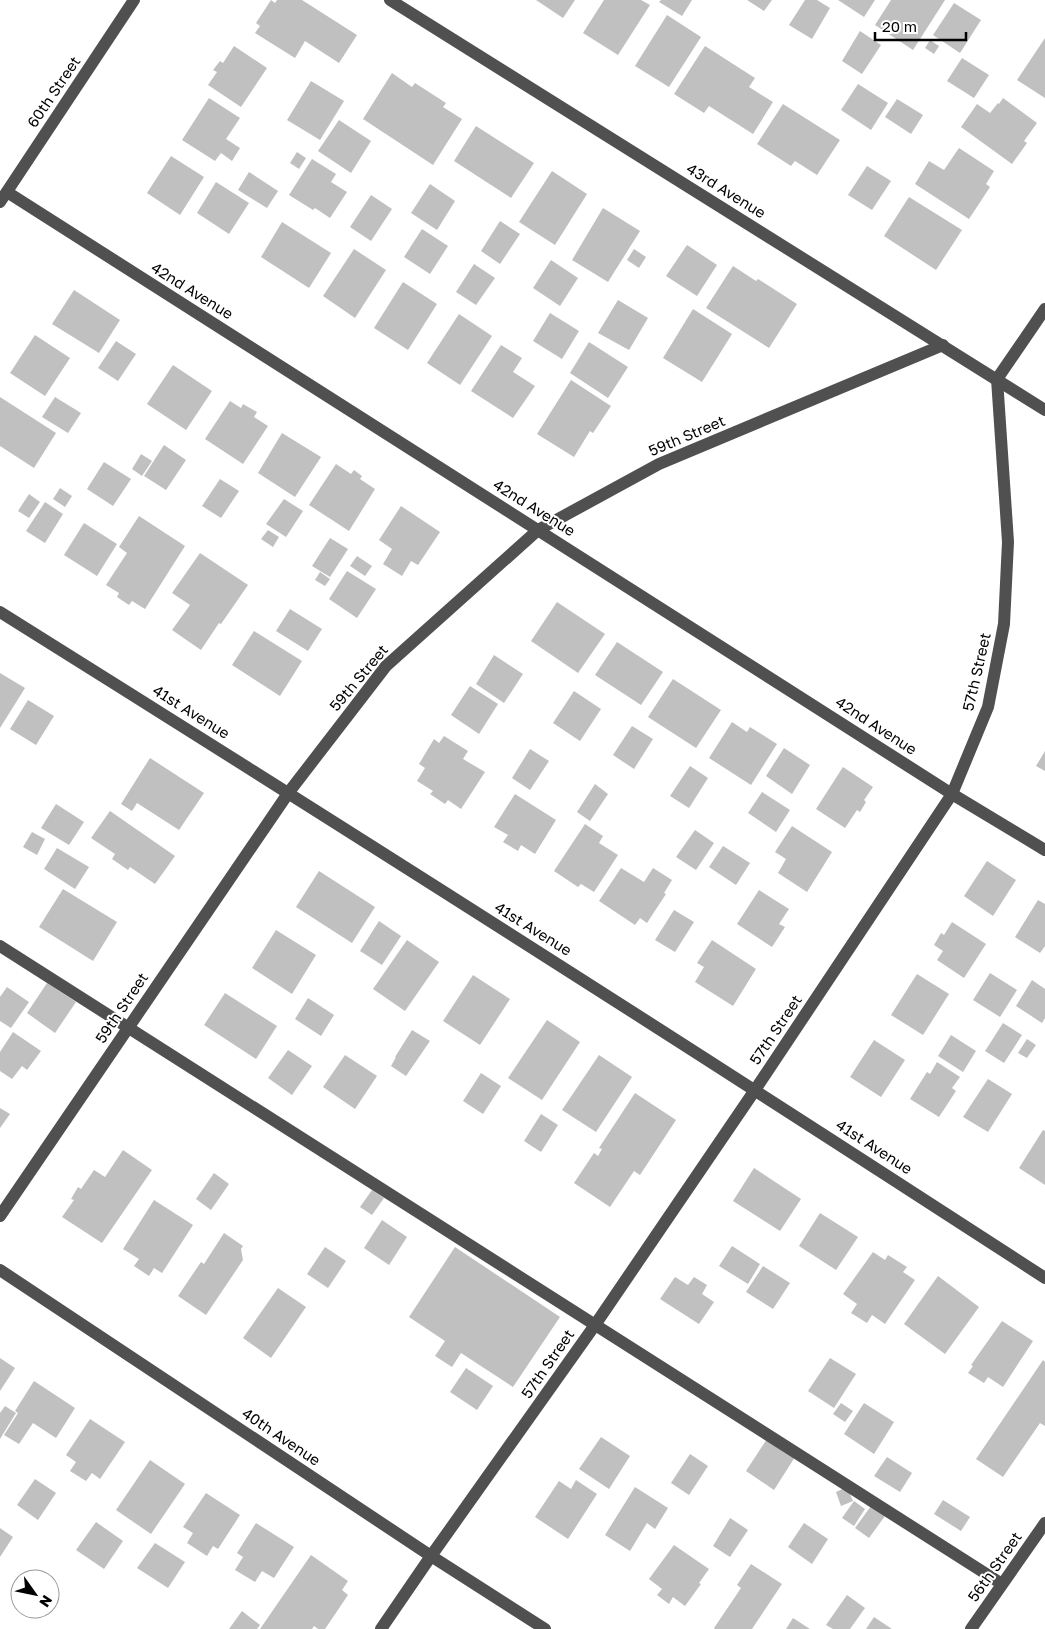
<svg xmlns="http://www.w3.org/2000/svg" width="1045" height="1629" font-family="'Golos Text',sans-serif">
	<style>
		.building { fill: #c0c0c0 }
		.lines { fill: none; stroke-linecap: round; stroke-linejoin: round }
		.minor { stroke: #505050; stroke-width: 12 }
		.labels { text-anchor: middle; stroke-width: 4; stroke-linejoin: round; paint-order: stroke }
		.street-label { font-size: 15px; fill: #000; stroke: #fff }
	</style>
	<rect width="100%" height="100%" fill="#fff"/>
	<g class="building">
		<polygon points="271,0 275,3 277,0 302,0 357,35 339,63 305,41 295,58 255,33 260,26 256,23"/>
		<polygon points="536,0 575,0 563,18"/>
		<polygon points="604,0 641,0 650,5 618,55 583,33"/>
		<polygon points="661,0 692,0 682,16 659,2"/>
		<polygon points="747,0 772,0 764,11"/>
		<polygon points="805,0 817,0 830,8 812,39 789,25"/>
		<polygon points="838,0 875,0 864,17"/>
		<polygon points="891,0 945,0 913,50 875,25"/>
		<polygon points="954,3 981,20 960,53 933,35"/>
		<polygon points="667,15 701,37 669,87 635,66"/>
		<polygon points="860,31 881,45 862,74 842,61"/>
		<polygon points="1045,38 1045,98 1017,80"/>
		<polygon points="930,40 939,46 934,54 925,48"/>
		<polygon points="234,46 267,68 241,107 208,85 217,72 213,70 220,61 223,63"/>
		<polygon points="705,46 755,78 749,87 773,102 753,134 709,106 704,113 674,94"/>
		<polygon points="962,58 989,75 974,98 947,81"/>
		<polygon points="392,73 412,87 415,83 446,103 443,107 462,119 433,165 363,119"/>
		<polygon points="311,81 344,101 320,140 287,120"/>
		<polygon points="858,84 888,103 871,130 841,110"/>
		<polygon points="209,98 240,118 226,139 240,148 232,161 221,153 215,161 182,140"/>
		<polygon points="1003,98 1037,123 1024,141 1027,143 1012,164 961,127 977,104 990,113 998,103 999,104"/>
		<polygon points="897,99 923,115 911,134 885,117"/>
		<polygon points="783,104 840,140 817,175 795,161 791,166 757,144"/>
		<polygon points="339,120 371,141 351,173 318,151"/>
		<polygon points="476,126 534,163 511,198 454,161"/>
		<polygon points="959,148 994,171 986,184 990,187 969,219 915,184 929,161 944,170"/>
		<polygon points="297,152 306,158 299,169 290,163"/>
		<polygon points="171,156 204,177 180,215 147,193"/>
		<polygon points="312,159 336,174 331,182 347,192 330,218 315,208 313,210 289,195"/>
		<polygon points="867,166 891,181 872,210 848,195"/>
		<polygon points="552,171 587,194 555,245 519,222"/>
		<polygon points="249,172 278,191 267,208 238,190"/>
		<polygon points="216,182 249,203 229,234 197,213"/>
		<polygon points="430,184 455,201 437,230 411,213"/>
		<polygon points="371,195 392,209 371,241 350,227"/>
		<polygon points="909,197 962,230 936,270 884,236"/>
		<polygon points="603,208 640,231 608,282 572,260"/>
		<polygon points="500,221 520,234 500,264 481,251"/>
		<polygon points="282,222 331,253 309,288 261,257"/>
		<polygon points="422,229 448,246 430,274 404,257"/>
		<polygon points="687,245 717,265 697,296 666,276"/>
		<polygon points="354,249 386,270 355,318 323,296"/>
		<polygon points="634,249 646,257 639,268 627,260"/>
		<polygon points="551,260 578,278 560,306 533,288"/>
		<polygon points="474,264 495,278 476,305 456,292"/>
		<polygon points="733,266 756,281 758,279 797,304 769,348 706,308"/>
		<polygon points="403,282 437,304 408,350 374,328"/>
		<polygon points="74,290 120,320 99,353 52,324"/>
		<polygon points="618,300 648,318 629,350 598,333"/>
		<polygon points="693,309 732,334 702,382 663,358"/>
		<polygon points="550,313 579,331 562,359 533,341"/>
		<polygon points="459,314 492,336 460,385 427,363"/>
		<polygon points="35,335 70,358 45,396 10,373"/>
		<polygon points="116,341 136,354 118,381 98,368"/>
		<polygon points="589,342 628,367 608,398 570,373"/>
		<polygon points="501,345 522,358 513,372 535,386 513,418 471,391"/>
		<polygon points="173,365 212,391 186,430 147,404"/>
		<polygon points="571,380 611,406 593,433 590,431 574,457 537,434"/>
		<polygon points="0,397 56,433 34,468 0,446"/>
		<polygon points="55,397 81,413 68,433 42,417"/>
		<polygon points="230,401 241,408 243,404 257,412 254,417 268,426 243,464 205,439"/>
		<polygon points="282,433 321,457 295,497 258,473"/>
		<polygon points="164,445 186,460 166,490 144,476"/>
		<polygon points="141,454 152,461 142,476 132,469"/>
		<polygon points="104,462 131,479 113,506 87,489"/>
		<polygon points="336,464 351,474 354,470 362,476 360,479 375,489 349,531 309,505"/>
		<polygon points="220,479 239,491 221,518 202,506"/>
		<polygon points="60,488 72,496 65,507 53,499"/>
		<polygon points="29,494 40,502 29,518 18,511"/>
		<polygon points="284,499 303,511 286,537 266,524"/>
		<polygon points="45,502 63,514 45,543 26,531"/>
		<polygon points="401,506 440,532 418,565 411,561 402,576 383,564 392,549 379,540"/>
		<polygon points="139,516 185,546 145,609 132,601 129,605 117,597 119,593 106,585 127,553 119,547"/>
		<polygon points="84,523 117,544 97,576 64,555"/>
		<polygon points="268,530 279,537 273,547 261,539"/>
		<polygon points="330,538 348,549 330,577 312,566"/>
		<polygon points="200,553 248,585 221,624 219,623 201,650 172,630 190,605 172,593"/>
		<polygon points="357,556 372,566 365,576 350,566"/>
		<polygon points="347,571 376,589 357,618 329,599"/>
		<polygon points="320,572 330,579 325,586 315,580"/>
		<polygon points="557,602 605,634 578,673 531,641"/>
		<polygon points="290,609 322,629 308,651 276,631"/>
		<polygon points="254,631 302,661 280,696 232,665"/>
		<polygon points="617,642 663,672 641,705 595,675"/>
		<polygon points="494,655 523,674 504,703 476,684"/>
		<polygon points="0,673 25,688 0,728"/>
		<polygon points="673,679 721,710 696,748 648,717"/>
		<polygon points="470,686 498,704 479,734 451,715"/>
		<polygon points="574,691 601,709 580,741 553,723"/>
		<polygon points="28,700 54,716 36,745 10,729"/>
		<polygon points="732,722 747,732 750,727 777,744 751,785 709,758"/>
		<polygon points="632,726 653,739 634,769 613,755"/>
		<polygon points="444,736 468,751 463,759 485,772 461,809 448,800 445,804 430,794 433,791 417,781 425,768 419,764 434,739 439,743"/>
		<polygon points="784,748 810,765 792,794 766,776"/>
		<polygon points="530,749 549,761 530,790 512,778"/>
		<polygon points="1045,751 1045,771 1036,766"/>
		<polygon points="150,758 204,793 179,830 137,803 132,811 121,804"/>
		<polygon points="690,766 708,778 689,808 670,796"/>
		<polygon points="843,767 873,787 864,800 866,802 860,812 857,810 845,828 816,809"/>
		<polygon points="595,784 608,794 590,821 577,812"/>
		<polygon points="762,792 790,810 776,832 748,813"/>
		<polygon points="515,794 556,820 535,854 521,845 518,851 503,842 508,835 494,827"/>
		<polygon points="56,804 84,822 69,845 41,828"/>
		<polygon points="110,811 175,856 155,884 130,867 128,870 112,859 115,854 91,838"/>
		<polygon points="585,824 603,836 599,843 618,855 594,892 581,884 578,887 554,871"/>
		<polygon points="792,826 832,852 807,892 778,873 786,859 775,852"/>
		<polygon points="695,830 714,843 696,870 676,857"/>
		<polygon points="32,832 45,839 37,855 23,847"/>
		<polygon points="723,846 750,863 736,885 709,867"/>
		<polygon points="57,848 89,867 75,889 44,869"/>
		<polygon points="987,861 1016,880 993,916 964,896"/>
		<polygon points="621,868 644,882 653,868 672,880 664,893 666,894 647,923 640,918 635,925 599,901"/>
		<polygon points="319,871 375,907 352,943 296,907"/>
		<polygon points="63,889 117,922 93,961 39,927"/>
		<polygon points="759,890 789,909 779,924 785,927 772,947 737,924"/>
		<polygon points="1038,900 1045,904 1045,946 1040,953 1015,937"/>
		<polygon points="674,910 694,922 675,952 655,940"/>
		<polygon points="379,921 401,936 382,965 360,951"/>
		<polygon points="952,922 986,944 964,978 937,960 943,951 934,945 941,933 944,935"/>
		<polygon points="276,930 316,955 292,994 252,968"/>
		<polygon points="407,940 439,962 405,1011 373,989"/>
		<polygon points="712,940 756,969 733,1006 695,982 704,967 697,963"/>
		<polygon points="990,973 1017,990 1000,1017 973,1000"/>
		<polygon points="917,974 949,994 923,1035 891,1015"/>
		<polygon points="473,975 510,999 480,1045 443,1021"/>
		<polygon points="1032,980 1045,989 1045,1018 1042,1023 1016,1006"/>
		<polygon points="47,983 76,1002 55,1033 27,1013"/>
		<polygon points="7,987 29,1002 11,1028 0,1021 0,997"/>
		<polygon points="225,993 277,1026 256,1059 204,1025"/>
		<polygon points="308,998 334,1015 321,1036 295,1019"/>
		<polygon points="547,1020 580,1042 542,1100 508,1078"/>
		<polygon points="1003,1023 1022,1035 1004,1063 985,1051"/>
		<polygon points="412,1030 430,1041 406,1076 391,1066 396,1057 395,1057"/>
		<polygon points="13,1032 41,1051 27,1070 22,1066 12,1079 0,1071 0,1052"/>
		<polygon points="951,1035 976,1051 963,1072 938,1056"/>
		<polygon points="1027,1039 1036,1045 1027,1058 1018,1053"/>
		<polygon points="874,1040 905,1060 881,1097 850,1077"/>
		<polygon points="288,1050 312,1066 292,1095 268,1078"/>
		<polygon points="345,1055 377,1076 355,1109 323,1087"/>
		<polygon points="599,1055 632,1077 596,1132 562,1110"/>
		<polygon points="937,1062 960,1077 952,1088 956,1091 939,1117 910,1099 927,1072 930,1074"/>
		<polygon points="481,1073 501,1086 483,1114 463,1101"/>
		<polygon points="988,1079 1012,1094 988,1132 963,1117"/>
		<polygon points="635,1093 676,1120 640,1175 634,1171 610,1207 574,1183 594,1153 598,1156 602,1149 599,1148"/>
		<polygon points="0,1108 10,1114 0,1128"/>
		<polygon points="541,1114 558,1125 541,1152 524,1141"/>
		<polygon points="1043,1130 1045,1131 1045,1185 1019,1168"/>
		<polygon points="123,1150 152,1170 102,1243 62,1217 74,1200 71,1199 78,1187 81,1189 94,1170 105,1177"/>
		<polygon points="754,1168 801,1199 780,1231 733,1201"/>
		<polygon points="214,1173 229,1184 211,1210 196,1199"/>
		<polygon points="372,1190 384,1198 372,1215 360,1207"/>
		<polygon points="154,1200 193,1225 162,1273 154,1268 149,1276 134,1266 139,1259 123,1249"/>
		<polygon points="820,1213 858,1237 836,1270 799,1246"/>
		<polygon points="382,1220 407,1237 389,1265 364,1248"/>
		<polygon points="224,1233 243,1246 241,1249 243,1260 206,1315 178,1296 201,1262 204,1264"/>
		<polygon points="732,1246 760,1264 748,1284 719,1266"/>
		<polygon points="325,1247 346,1261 328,1288 307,1274"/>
		<polygon points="455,1247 560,1317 513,1387 461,1353 452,1367 435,1356 445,1341 409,1317"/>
		<polygon points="873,1252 885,1260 888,1255 907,1267 903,1272 915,1280 885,1324 872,1315 867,1323 851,1313 857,1304 843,1294"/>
		<polygon points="763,1266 790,1283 773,1309 746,1292"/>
		<polygon points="938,1276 979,1307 945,1354 904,1324"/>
		<polygon points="675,1277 688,1285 694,1277 707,1285 702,1294 714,1302 699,1324 660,1299"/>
		<polygon points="278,1288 306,1307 271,1358 243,1338"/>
		<polygon points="1002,1321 1033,1341 1003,1387 988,1377 984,1383 968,1373 973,1366 971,1365"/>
		<polygon points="0,1358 15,1368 0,1391"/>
		<polygon points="830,1358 856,1374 834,1408 808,1391"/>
		<polygon points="1043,1360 1045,1362 1045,1426 1040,1423 1003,1477 976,1459"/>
		<polygon points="466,1368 493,1386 477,1410 450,1392"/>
		<polygon points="34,1381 75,1408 56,1438 33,1423 19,1444 4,1435 18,1413 15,1411"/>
		<polygon points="841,1403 853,1411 845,1422 833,1414"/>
		<polygon points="864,1403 894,1422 874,1454 844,1434"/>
		<polygon points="5,1406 16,1413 0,1439 0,1413"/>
		<polygon points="90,1419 125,1442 100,1479 92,1473 86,1481 70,1471 76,1462 66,1455"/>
		<polygon points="601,1437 630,1456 609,1489 579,1469"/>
		<polygon points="767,1439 795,1457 774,1490 746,1471"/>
		<polygon points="690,1454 708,1466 689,1495 671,1483"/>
		<polygon points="887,1457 912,1473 900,1492 874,1476"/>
		<polygon points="150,1460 185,1484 151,1534 116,1510"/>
		<polygon points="35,1479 56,1493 38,1520 17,1505"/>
		<polygon points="576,1480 597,1494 568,1539 535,1517 559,1481 571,1489"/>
		<polygon points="635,1487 668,1508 655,1529 647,1523 630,1551 605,1535"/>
		<polygon points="847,1487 853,1501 841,1506 836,1492"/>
		<polygon points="206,1493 240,1515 218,1549 213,1546 207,1556 187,1543 193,1533 183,1527"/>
		<polygon points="943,1500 970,1517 961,1531 934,1514"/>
		<polygon points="854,1501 865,1509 854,1526 842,1518"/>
		<polygon points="871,1506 885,1516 869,1538 855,1528"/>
		<polygon points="730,1518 748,1530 730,1557 713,1546"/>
		<polygon points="96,1522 123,1541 104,1569 76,1550"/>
		<polygon points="256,1523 294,1547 274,1578 262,1571 255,1582 235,1570 243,1557 237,1553"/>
		<polygon points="804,1523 828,1539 812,1564 788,1547"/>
		<polygon points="0,1528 13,1537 0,1557"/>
		<polygon points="155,1543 185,1562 168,1588 137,1568"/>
		<polygon points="674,1545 709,1569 699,1583 701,1584 685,1606 673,1597 669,1604 657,1595 662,1589 649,1579"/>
		<polygon points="311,1555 348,1581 342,1590 348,1595 325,1629 318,1629 314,1626 312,1629 260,1629"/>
		<polygon points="751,1564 782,1584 752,1629 715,1629 714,1628 741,1588 737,1585"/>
		<polygon points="847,1595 865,1608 850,1629 833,1629 826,1625"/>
		<polygon points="242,1611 260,1625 257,1629 229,1629"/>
		<polygon points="874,1617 892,1629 866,1629"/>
		<polygon points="793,1618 810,1629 786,1629"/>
	</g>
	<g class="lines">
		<g class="minor">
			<polyline points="390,0 1045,410"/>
			<polyline points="7,192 952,794 1045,850"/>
			<polyline points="0,202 134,0"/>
			<path d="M0 612C350 831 699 1053 1045 1278"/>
			<polyline points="0,946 1002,1584"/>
			<polyline points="0,1216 289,792 386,666 538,530 659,464 943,345"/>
			<polyline points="0,1270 431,1556 545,1629"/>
			<polyline points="381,1629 431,1556 595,1325 755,1090 952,794 988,707 1004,624 1008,542 997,379 1045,309"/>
			<polyline points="971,1629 1045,1523"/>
		</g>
	</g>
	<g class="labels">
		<g class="street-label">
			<text transform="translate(54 92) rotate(-56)" y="5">60th Street</text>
			<text transform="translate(726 191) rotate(32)" y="5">43rd Avenue</text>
			<text transform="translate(192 291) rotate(32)" y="5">42nd Avenue</text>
			<text transform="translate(687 436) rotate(-23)" y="5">59th Street</text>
			<text transform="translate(534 508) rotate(32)" y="5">42nd Avenue</text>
			<text transform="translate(977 672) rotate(-77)" y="5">57th Street</text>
			<text transform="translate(359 678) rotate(-50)" y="5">59th Street</text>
			<text transform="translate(191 712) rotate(32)" y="5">41st Avenue</text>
			<text transform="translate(876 726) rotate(33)" y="5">42nd Avenue</text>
			<text transform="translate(533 929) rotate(32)" y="5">41st Avenue</text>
			<text transform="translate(122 1008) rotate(-56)" y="5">59th Street</text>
			<text transform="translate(776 1030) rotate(-56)" y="5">57th Street</text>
			<text transform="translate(874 1147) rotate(33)" y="5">41st Avenue</text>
			<text transform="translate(548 1364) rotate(-55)" y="5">57th Street</text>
			<text transform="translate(281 1437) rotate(34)" y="5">40th Avenue</text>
			<text transform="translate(995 1567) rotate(-55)" y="5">56th Street</text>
		</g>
	</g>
	<g transform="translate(35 1594) rotate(123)"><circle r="24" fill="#ffffff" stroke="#999999"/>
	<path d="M0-4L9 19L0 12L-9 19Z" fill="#000000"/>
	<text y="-8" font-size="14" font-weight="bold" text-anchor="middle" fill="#000000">N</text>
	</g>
	<path d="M875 32v8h91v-8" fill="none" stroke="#000000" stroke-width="2.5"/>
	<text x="882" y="32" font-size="15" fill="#000000" stroke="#ffffff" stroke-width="4" paint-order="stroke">20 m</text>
</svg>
